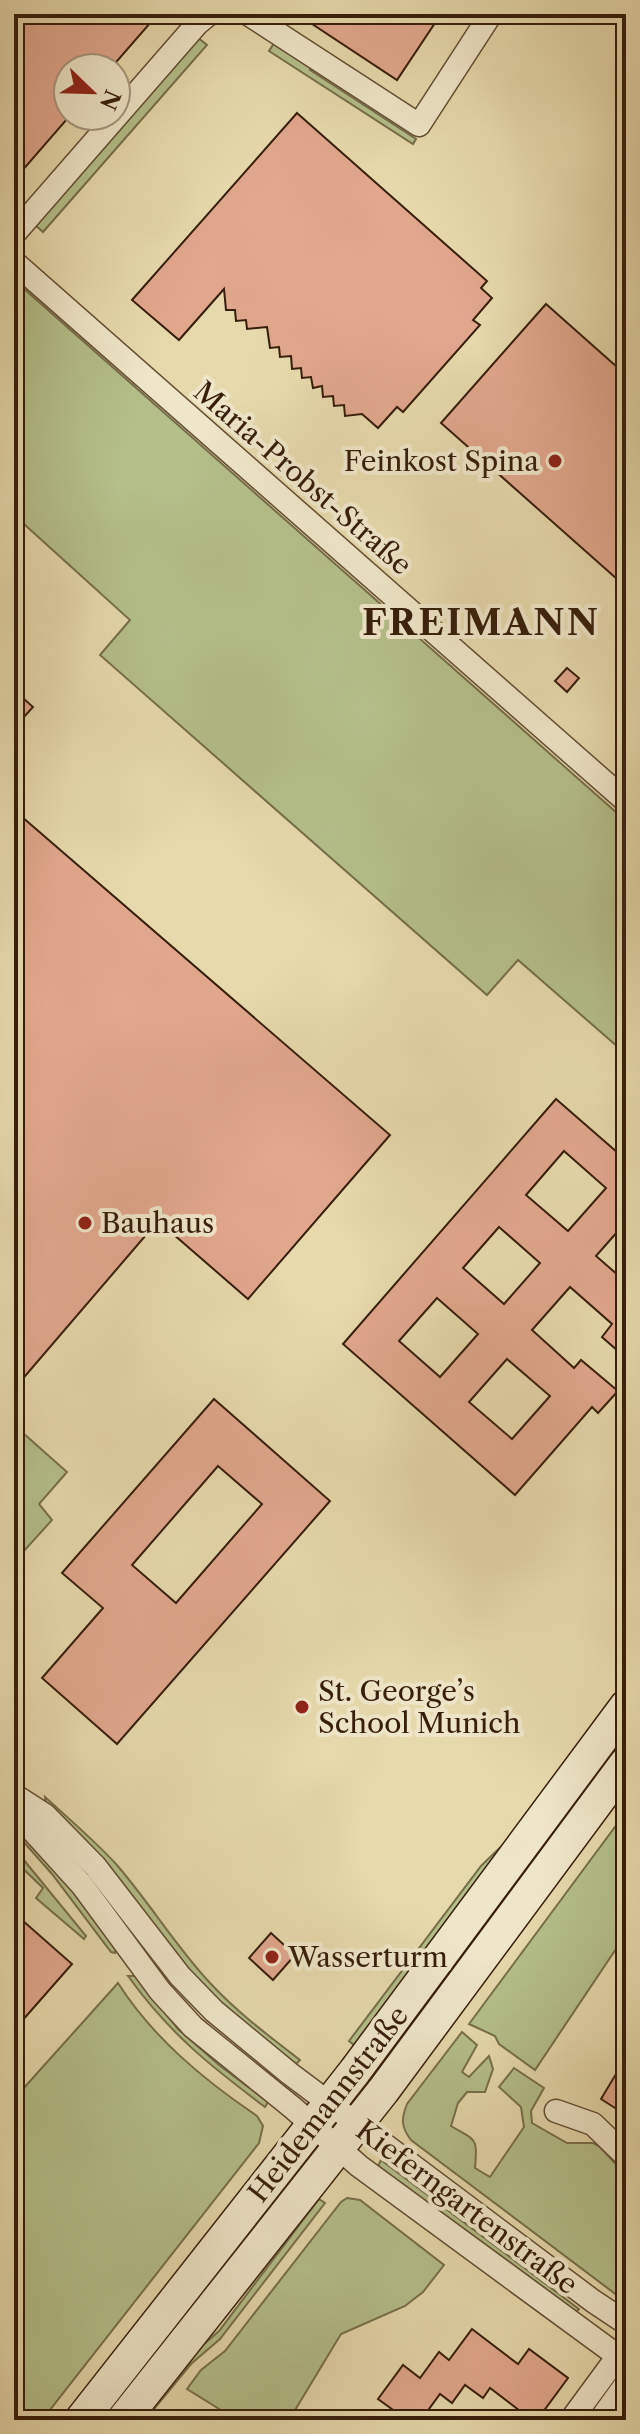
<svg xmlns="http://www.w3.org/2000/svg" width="640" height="2434" font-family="'Libre Caslon Text',serif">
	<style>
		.green { fill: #b4bf8a; stroke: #766e4a; stroke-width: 2 }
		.building { fill: #e1a78d; stroke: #371e0b; stroke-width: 2; fill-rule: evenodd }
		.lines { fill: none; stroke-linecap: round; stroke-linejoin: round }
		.minor-casing { stroke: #634d33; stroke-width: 25 }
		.secondary-casing { stroke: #371e0b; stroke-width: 35 }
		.minor { stroke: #efe6c9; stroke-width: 22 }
		.secondary { stroke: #efe6c9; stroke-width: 32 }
		.poi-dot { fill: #8f2418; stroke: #efe6c9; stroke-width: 3 }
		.labels { text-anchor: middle; stroke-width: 8; stroke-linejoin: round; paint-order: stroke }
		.poi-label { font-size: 28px; fill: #371e0b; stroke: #efe6c9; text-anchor: start }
		.street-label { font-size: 28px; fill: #371e0b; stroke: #efe6c9 }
		.district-label { font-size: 36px; font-weight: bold; letter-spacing: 2px; fill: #371e0b; stroke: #efe6c9 }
	</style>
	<rect width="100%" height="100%" fill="#e6d9ac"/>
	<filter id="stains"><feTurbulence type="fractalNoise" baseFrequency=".0025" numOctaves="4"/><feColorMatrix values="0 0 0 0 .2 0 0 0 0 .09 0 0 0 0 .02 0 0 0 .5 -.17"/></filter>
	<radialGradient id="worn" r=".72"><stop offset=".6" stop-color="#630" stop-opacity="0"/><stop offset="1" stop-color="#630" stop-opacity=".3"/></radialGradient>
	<g class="green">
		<polygon points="197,37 207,45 43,232 34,224"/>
		<polygon points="276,40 313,64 310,70 416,139 413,144 269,51"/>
		<polygon points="14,280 626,821 626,1054 518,960 487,995 100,655 130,620 14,515"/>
		<polygon points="14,1425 67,1472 39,1504 52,1520 14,1562"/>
		<path d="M45 1797C69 1819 94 1840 116 1864 150 1903 176 1947 211 1984 238 2013 269 2036 300 2060L296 2064 246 2027 200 1984 46 1806Z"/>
		<polygon points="626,1812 626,1934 535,2070 499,2044 495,2036 469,2024"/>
		<polygon points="14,1821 117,1945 115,1953 111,1952 52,1874 14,1831"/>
		<polygon points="515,1833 354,2045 349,2041 481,1866"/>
		<polygon points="14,1848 86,1936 84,1939 36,1898 43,1888 14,1860"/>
		<path d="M128 1976H136L178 2029 219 2065 268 2102 265 2107C209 2065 169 2033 128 1976Z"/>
		<path d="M118 1983C153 2038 204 2080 257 2116L263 2126 259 2143 42 2420H14V2099Z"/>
		<path d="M462 2032 477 2045 462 2072 469 2077 489 2056 493 2069 485 2092H467L458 2103 451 2126C476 2141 478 2137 475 2168L490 2177 524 2127 521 2107 499 2087 514 2068 544 2088 531 2111 532 2123 567 2143H593L600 2147 626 2175V2302L411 2140C401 2127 401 2119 407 2104Z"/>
		<polygon points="381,2160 579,2309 575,2313 378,2166"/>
		<polygon points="347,2198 360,2200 444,2265 423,2292 405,2306 341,2334 289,2420 237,2420 187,2389 201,2370 225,2351 341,2202"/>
		<polygon points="319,2199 325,2203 220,2339 191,2364 145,2420 138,2420 186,2360 219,2331"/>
	</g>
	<g class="building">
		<polygon points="14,14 158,14 111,68 68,68 68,118 14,180"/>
		<polygon points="297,14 441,14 397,80"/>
		<polygon points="297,113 487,281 481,288 492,298 473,320 480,325 403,412 397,407 378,428 362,414 345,416 344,405 334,406 333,396 323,397 322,386 313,388 311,377 302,378 301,368 292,369 291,356 280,357 279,347 270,348 267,327 247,329 246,320 236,321 235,310 226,310 224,289 179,340 132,300"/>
		<polygon points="546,304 626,375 626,587 441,423"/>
		<polygon points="567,668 579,678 567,692 555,681"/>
		<polygon points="14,690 33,707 14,728"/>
		<polygon points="14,810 390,1135 248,1299 158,1221 14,1389"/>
		<path d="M556 1099 626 1160V1222L596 1256 626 1282V1358L602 1337 612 1324 570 1287 532 1330 574 1368 581 1360 618 1391 598 1413 592 1407 515 1495 343 1344ZM564 1151 606 1188 568 1231 526 1195ZM499 1227 540 1263 504 1304 463 1268ZM437 1298 478 1334 440 1377 399 1341ZM507 1359 550 1396 512 1439 469 1402Z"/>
		<path d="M214 1399 330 1501 117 1744 42 1678 103 1608 62 1573ZM218 1466 262 1504 176 1603 132 1565Z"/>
		<polygon points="14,1913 72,1964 14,2030"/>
		<polygon points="271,1933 295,1955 273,1980 249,1958"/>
		<polygon points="616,2074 626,2080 626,2115 601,2099"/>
		<polygon points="472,2329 518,2364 529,2349 568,2378 537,2420 532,2420 490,2388 483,2398 465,2385 452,2403 440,2394 421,2420 407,2420 378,2399 403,2365 420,2378 439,2352 449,2360"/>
	</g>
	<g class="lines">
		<g class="minor-casing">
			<g id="minor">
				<polyline points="248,14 419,125 491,14"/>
				<polyline points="14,234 197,24 209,14"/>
				<polyline points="14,262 626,801"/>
				<polyline points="14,1795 45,1815 95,1866 180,1976 214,2011 289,2073 593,2301 626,2323"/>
				<polyline points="14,1810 82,1885 160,1991 193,2027 293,2108 359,2166 626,2362"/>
				<polyline points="556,2111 593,2124 626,2156"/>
				<polyline points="571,2420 618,2356 626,2351"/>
				<polyline points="600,2420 626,2384"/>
			</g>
		</g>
		<g class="secondary-casing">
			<g id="secondary">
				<polyline points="81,2420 355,2071 626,1706"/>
				<polyline points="123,2420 383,2091 626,1763"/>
			</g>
		</g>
		<use href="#minor" class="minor"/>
		<use href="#secondary" class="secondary"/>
	</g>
	<g class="poi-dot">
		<circle cx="555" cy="461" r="8"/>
		<circle cx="85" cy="1223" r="8"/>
		<circle cx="302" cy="1707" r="8"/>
		<circle cx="272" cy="1957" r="8"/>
	</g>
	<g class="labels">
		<g class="poi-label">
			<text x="539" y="471" text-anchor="end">Feinkost Spina</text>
			<text x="101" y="1233">Bauhaus</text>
			<text x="318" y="1701">St. George’s<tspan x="318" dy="32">School Munich</tspan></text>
			<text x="288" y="1967">Wasserturm</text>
		</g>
		<g class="street-label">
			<text transform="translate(303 478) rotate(41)" y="10">Maria-Probst-Straße</text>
			<text transform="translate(328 2104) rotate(-52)" y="10">Heidemannstraße</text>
			<text transform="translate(467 2207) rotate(37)" y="10">Kieferngartenstraße</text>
		</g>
		<g class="district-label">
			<text x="481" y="635">FREIMANN</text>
		</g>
	</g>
	<rect width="640" height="2434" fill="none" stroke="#e6d9ac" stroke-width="48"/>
	<rect x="16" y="16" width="608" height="2402" fill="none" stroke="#371e0b" stroke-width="4"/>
	<rect x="24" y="24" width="592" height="2386" fill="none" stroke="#371e0b" stroke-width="2"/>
	<g transform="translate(92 92) rotate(113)"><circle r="38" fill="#efe6c9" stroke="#a5967d" stroke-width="2"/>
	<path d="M0-6L14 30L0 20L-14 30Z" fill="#8f2418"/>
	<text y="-12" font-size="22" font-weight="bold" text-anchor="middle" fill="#371e0b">N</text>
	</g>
	<rect width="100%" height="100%" filter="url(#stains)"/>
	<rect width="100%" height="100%" fill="url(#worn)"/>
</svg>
